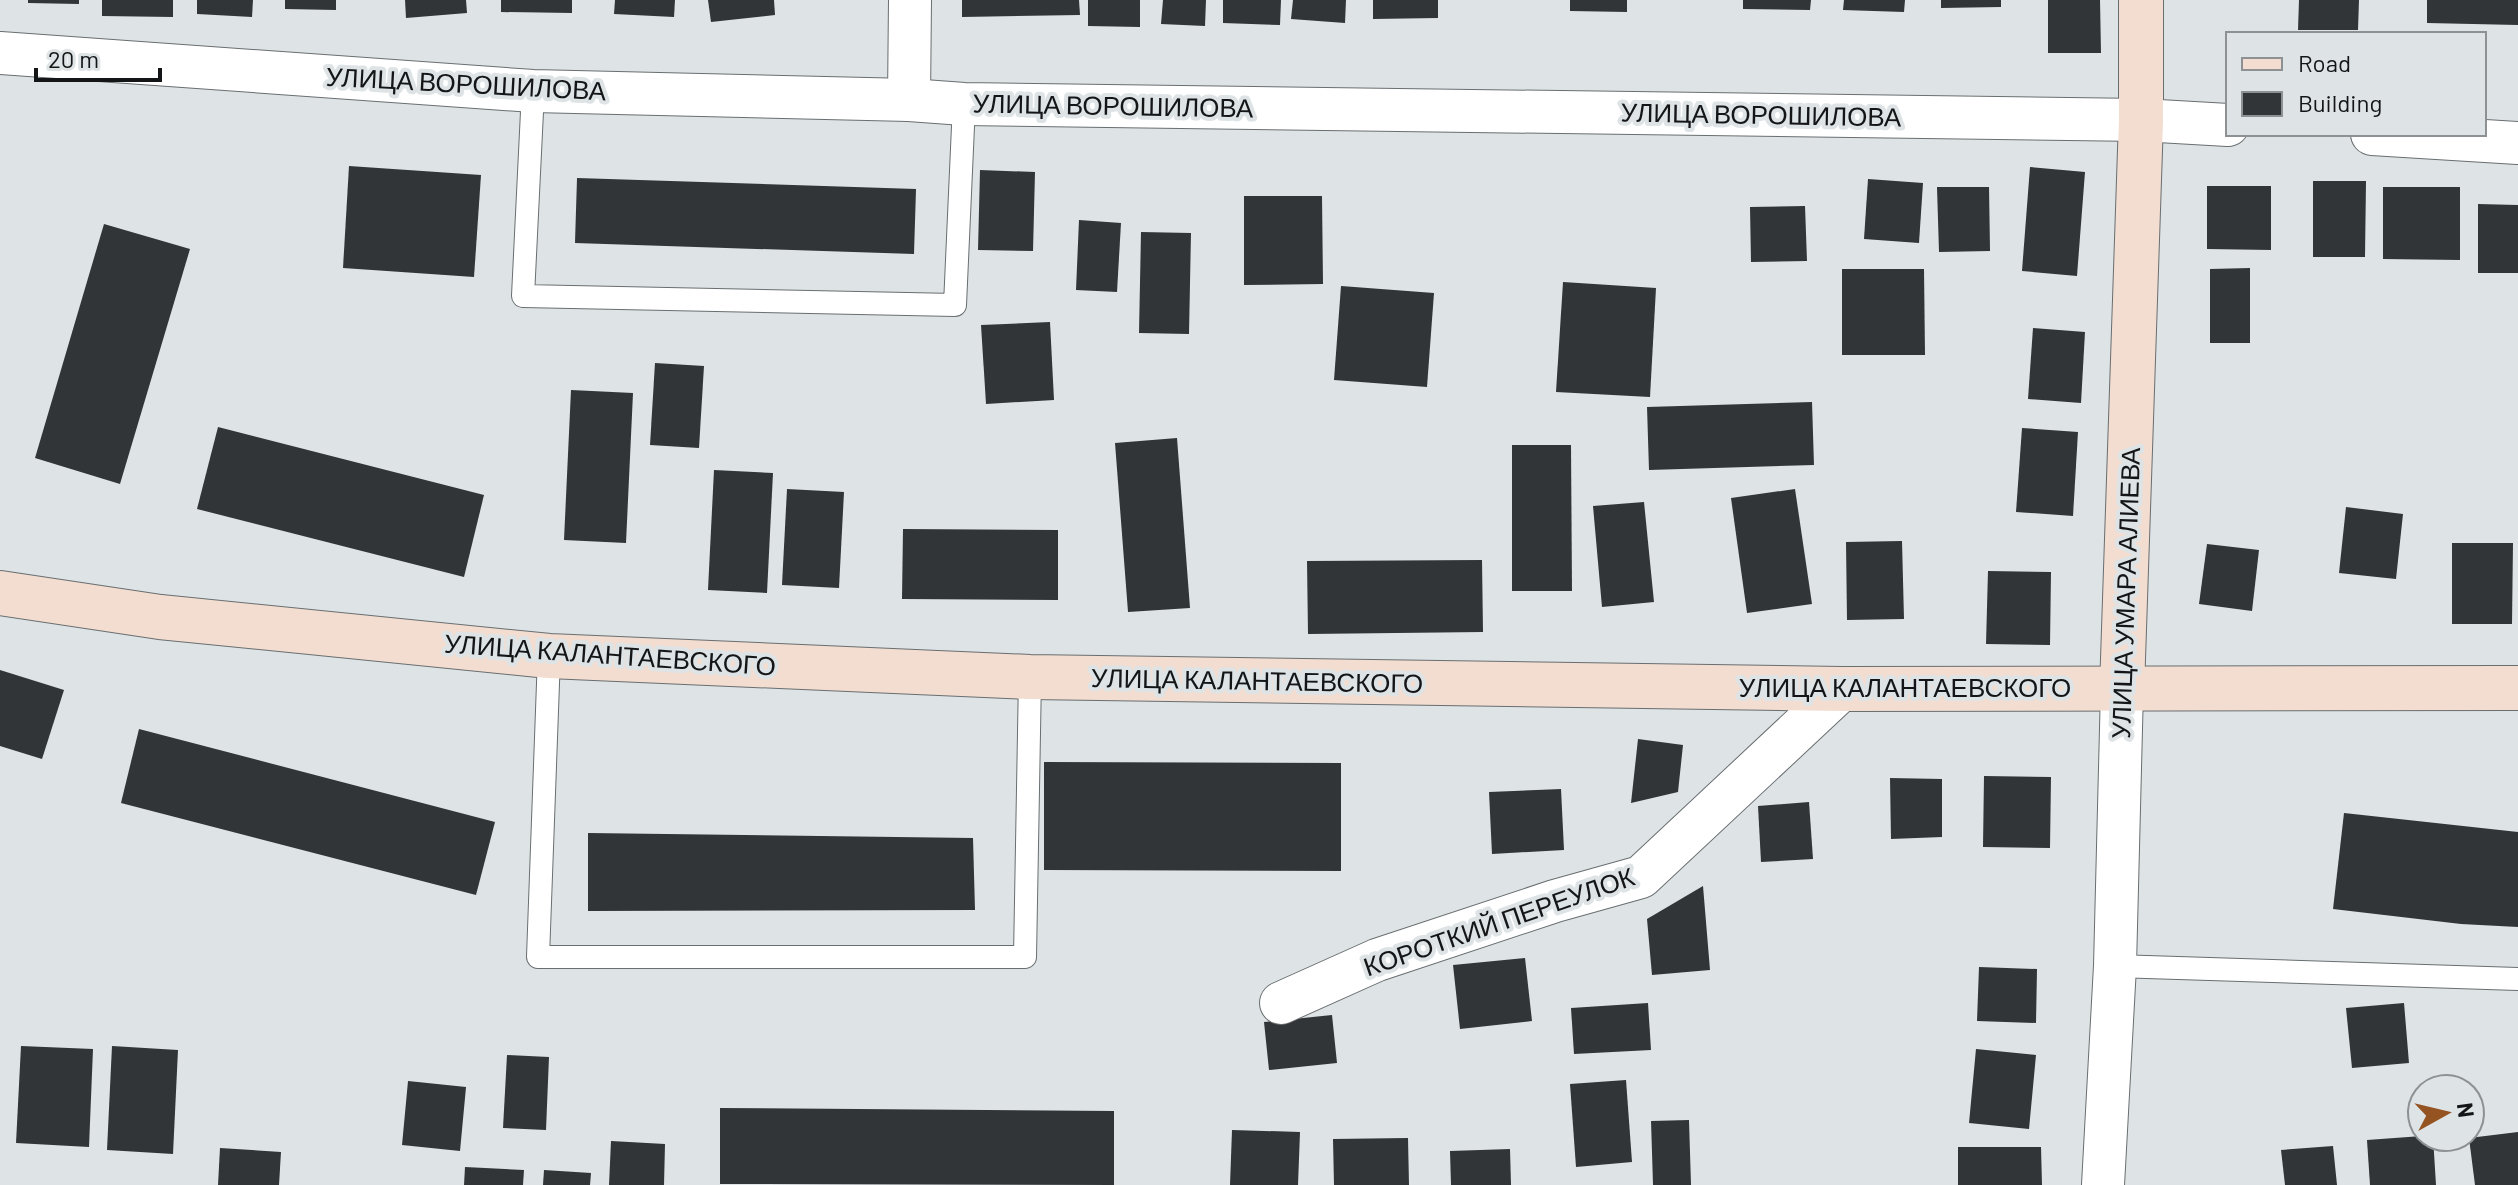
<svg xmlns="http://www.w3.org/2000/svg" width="2518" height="1185" font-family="Barlow,sans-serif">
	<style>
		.building { fill: #313537 }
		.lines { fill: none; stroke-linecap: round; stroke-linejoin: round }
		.lane-casing { stroke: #696e70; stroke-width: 24 }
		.street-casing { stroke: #696e70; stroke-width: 44 }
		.secondary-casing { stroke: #696e70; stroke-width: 46 }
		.lane { stroke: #fff; stroke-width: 22 }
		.street { stroke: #fff; stroke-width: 42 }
		.secondary { stroke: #f2ddd0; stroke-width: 44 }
		.labels { text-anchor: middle; stroke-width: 8; stroke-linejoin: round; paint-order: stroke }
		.street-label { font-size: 26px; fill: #131516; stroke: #dee3e6 }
	</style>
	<rect width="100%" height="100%" fill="#dee3e6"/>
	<g class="building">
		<polygon points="28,0 79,0 79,4 28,3"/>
		<polygon points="102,0 173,0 173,17 102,16"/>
		<polygon points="197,0 253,0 252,17 197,14"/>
		<polygon points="285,0 336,0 336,10 285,9"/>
		<polygon points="405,0 466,0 467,13 406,18"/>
		<polygon points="501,0 572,0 572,13 501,12"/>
		<polygon points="615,0 675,0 674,17 614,14"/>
		<polygon points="708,0 774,0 775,15 711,22"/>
		<polygon points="962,0 1079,0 1080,15 962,17"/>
		<polygon points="1088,0 1140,0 1140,27 1088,26"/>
		<polygon points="1163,0 1206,0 1205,26 1161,24"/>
		<polygon points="1223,0 1281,0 1280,25 1223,23"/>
		<polygon points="1293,0 1346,0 1345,23 1291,19"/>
		<polygon points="1373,0 1438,0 1438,18 1373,19"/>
		<polygon points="1570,0 1627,0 1627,12 1570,11"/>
		<polygon points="1743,0 1811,0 1810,10 1743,9"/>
		<polygon points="1844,0 1905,0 1904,12 1843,10"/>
		<polygon points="1941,0 2001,0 2001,7 1941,8"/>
		<polygon points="2048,0 2100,0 2101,53 2048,53"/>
		<polygon points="2299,0 2359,0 2358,30 2298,30"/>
		<polygon points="2427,0 2518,0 2518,25 2427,23"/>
		<polygon points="349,166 481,175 474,277 343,268"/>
		<polygon points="2030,167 2085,172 2077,276 2022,271"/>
		<polygon points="980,170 1035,172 1033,251 978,250"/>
		<polygon points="577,178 916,189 914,254 575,243"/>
		<polygon points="1868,179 1923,183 1919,243 1864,239"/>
		<polygon points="2313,181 2366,181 2365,257 2313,257"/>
		<polygon points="2207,186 2271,186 2271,250 2207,249"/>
		<polygon points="1937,187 1989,187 1990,251 1939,252"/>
		<polygon points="2383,187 2460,187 2460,260 2383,259"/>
		<polygon points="1244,196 1322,196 1323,284 1244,285"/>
		<polygon points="2478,204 2518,205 2518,273 2478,273"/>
		<polygon points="1805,206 1807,261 1751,262 1750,207"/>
		<polygon points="1079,220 1121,223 1117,292 1076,290"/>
		<polygon points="104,224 190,249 120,484 35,458"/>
		<polygon points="1141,232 1191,233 1189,334 1139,333"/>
		<polygon points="2250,268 2250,343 2210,343 2210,269"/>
		<polygon points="1842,269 1924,269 1925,355 1842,355"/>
		<polygon points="1563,282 1656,288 1650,397 1556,392"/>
		<polygon points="1341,286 1434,293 1427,387 1334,380"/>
		<polygon points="1050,322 1054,400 986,404 981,325"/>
		<polygon points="2033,328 2085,332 2081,403 2028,399"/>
		<polygon points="655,363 704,366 699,448 650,445"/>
		<polygon points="571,390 633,393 626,543 564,540"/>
		<polygon points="1812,402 1814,465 1649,470 1647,407"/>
		<polygon points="218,427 484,495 464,577 197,509"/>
		<polygon points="2022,428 2078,432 2073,516 2016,512"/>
		<polygon points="1177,438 1190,608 1128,612 1115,443"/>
		<polygon points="1512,445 1571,445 1572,591 1512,591"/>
		<polygon points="714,470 773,473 767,593 708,590"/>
		<polygon points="787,489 844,492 839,588 782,585"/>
		<polygon points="1795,489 1812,604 1747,613 1731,498"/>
		<polygon points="1644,502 1654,602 1602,607 1593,506"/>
		<polygon points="2346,507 2403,514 2396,579 2339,573"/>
		<polygon points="903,529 1058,530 1058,600 902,599"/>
		<polygon points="1902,541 1904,619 1847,620 1846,542"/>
		<polygon points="2452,543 2513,543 2512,624 2452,624"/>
		<polygon points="2207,544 2259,550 2252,611 2199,604"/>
		<polygon points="1482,560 1483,632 1308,634 1307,561"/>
		<polygon points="1988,571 2051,572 2050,645 1986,644"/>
		<polygon points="0,670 64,690 42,759 0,746"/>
		<polygon points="139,729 495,822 476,895 121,803"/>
		<polygon points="1638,739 1683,745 1678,792 1631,803"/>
		<polygon points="1044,762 1341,763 1341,871 1044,870"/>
		<polygon points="1984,776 2051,777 2050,848 1983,847"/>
		<polygon points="1890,778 1942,779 1942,837 1891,839"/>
		<polygon points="1561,789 1564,850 1492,854 1489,792"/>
		<polygon points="1809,802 1813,859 1761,862 1758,806"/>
		<polygon points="2344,813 2518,832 2518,927 2461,924 2333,909"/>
		<polygon points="588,833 973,838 975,910 588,911"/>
		<polygon points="1703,886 1710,970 1652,975 1647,919"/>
		<polygon points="1525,958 1532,1021 1460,1029 1453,965"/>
		<polygon points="1979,967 2037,969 2036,1023 1977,1021"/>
		<polygon points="1648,1003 1651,1050 1574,1054 1571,1008"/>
		<polygon points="2404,1003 2409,1063 2352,1068 2346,1008"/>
		<polygon points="1332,1015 1337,1063 1269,1070 1264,1022"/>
		<polygon points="21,1046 93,1049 89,1147 16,1143"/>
		<polygon points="112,1046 178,1050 173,1154 107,1150"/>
		<polygon points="1976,1049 2036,1055 2029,1129 1969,1123"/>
		<polygon points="507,1055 549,1057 546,1130 503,1128"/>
		<polygon points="1626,1080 1632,1162 1576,1167 1570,1084"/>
		<polygon points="408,1081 466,1087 460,1151 402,1145"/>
		<polygon points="720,1108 1114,1111 1114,1185 720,1184"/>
		<polygon points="1689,1120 1691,1185 1653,1185 1651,1121"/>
		<polygon points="1232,1130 1300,1132 1298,1185 1230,1185"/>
		<polygon points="2518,1132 2518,1185 2475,1185 2469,1138"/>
		<polygon points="2422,1136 2433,1137 2436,1185 2370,1185 2367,1140"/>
		<polygon points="1408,1138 1409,1185 1334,1185 1333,1139"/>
		<polygon points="611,1141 665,1144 664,1185 609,1185"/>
		<polygon points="2333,1146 2337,1185 2285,1185 2281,1150"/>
		<polygon points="1958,1147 2041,1147 2042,1185 1958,1185"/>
		<polygon points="220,1148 281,1152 279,1185 218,1185"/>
		<polygon points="1510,1149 1511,1185 1451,1185 1450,1151"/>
		<polygon points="465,1167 524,1170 523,1185 464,1185"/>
		<polygon points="544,1170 591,1173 590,1185 543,1185"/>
	</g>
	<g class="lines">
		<g class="lane-casing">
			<g id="lane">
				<polyline points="533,91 523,296 955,305 964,104"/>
				<polyline points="549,656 538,957 1025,957 1030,677"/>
				<polyline points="2115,966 2518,979"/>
			</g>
		</g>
		<g class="street-casing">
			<g id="street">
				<polyline points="0,53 533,91 909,100 964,104 2141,120 2228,125"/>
				<polyline points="909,100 910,0"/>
				<polyline points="2372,134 2518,143"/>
				<polyline points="1281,1003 1377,960 1555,901 1641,877 1842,689"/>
				<polyline points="2103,1185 2115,966 2122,689"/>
			</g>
		</g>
		<g class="secondary-casing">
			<g id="secondary">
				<polyline points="0,593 160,617 549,656 1030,677 1842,689 2518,688"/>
				<polyline points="2122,689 2141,120 2141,0"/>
			</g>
		</g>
		<use href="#lane" class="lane"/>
		<use href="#street" class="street"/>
		<use href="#secondary" class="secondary"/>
	</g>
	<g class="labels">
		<g class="street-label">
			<text transform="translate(466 84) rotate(3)" y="9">УЛИЦА ВОРОШИЛОВА</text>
			<text transform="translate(1113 106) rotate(1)" y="9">УЛИЦА ВОРОШИЛОВА</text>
			<text transform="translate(1761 115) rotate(1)" y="9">УЛИЦА ВОРОШИЛОВА</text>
			<text transform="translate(2126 593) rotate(-88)" y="9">УЛИЦА УМАРА АЛИЕВА</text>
			<text transform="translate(610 655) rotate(4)" y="9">УЛИЦА КАЛАНТАЕВСКОГО</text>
			<text transform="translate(1257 681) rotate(1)" y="9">УЛИЦА КАЛАНТАЕВСКОГО</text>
			<text x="1905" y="697">УЛИЦА КАЛАНТАЕВСКОГО</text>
			<text transform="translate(1499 922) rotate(-19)" y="9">КОРОТКИЙ ПЕРЕУЛОК</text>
		</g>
	</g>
	<rect x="2226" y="32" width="260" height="104" fill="#dee3e6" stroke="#8d9193" stroke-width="2"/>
	<rect x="2242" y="58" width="40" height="12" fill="#f2ddd0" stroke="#8d9193" stroke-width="2"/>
	<text x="2298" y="72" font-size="24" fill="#131516">Road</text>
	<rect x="2242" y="92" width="40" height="24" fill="#313537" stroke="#8d9193" stroke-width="2"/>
	<text x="2298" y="112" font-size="24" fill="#131516">Building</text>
	<g transform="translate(2446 1113) rotate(82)"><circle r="38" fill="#dee3e6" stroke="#8d9193" stroke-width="2"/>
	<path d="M0-6L14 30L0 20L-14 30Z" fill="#955322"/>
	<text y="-12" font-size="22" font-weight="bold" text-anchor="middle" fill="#131516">N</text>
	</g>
	<path d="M36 68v12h124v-12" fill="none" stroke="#131516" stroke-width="4"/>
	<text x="48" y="68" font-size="24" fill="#131516" stroke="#dee3e6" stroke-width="6" paint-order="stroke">20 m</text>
</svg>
